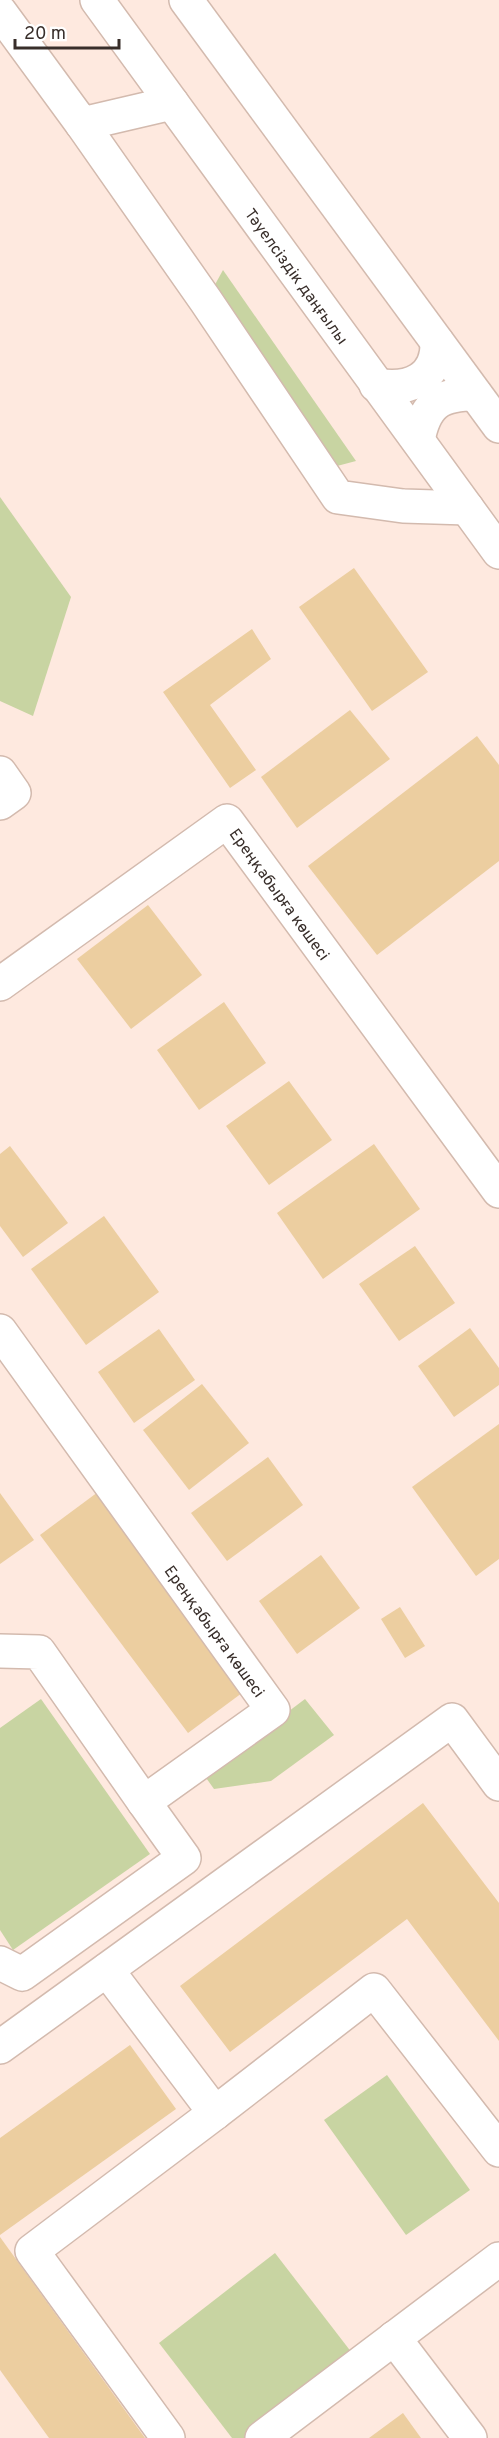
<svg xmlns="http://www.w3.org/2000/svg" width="499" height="2438" font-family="Overpass,sans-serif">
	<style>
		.green { fill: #c8d4a2 }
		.building { fill: #eccea0 }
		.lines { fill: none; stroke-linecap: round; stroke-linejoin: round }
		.minor-casing { stroke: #d3baae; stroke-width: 36 }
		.major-casing { stroke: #d3baae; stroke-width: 36 }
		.minor { stroke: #fff; stroke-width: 33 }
		.major { stroke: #fff; stroke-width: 33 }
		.labels { text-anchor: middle; stroke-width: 5; stroke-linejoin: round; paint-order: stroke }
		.street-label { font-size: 16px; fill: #382e2a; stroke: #fff }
	</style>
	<rect width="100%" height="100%" fill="#fee9df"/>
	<g class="green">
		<polygon points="223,270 356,461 337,466 308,453 206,301"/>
		<polygon points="0,497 71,597 33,716 0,701"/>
		<polygon points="41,1699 150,1854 13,1950 0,1930 0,1728"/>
		<polygon points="305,1699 334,1735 271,1781 214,1789 204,1775"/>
		<polygon points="387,2075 470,2190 406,2235 324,2120"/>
		<polygon points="275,2253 362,2366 268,2438 232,2438 159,2343"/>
	</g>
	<g class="building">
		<polygon points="354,568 428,672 372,711 299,607"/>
		<polygon points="252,629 271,659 210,705 256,770 230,788 163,692"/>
		<polygon points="350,710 390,759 297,828 261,777"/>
		<polygon points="477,736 499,765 499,861 377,955 308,866"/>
		<polygon points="148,905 202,975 131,1029 77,959"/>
		<polygon points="224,1002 266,1063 199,1110 157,1050"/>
		<polygon points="289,1081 332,1140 269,1185 226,1126"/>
		<polygon points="374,1144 420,1209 323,1279 277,1213"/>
		<polygon points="10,1146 68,1223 23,1257 0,1226 0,1154"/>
		<polygon points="104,1216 159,1292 86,1345 31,1269"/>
		<polygon points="415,1246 455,1303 399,1341 359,1284"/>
		<polygon points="470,1328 499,1368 499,1385 454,1417 418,1366"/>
		<polygon points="159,1329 195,1380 134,1423 98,1372"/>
		<polygon points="202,1384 249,1443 189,1490 143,1430"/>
		<polygon points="499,1424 499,1559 476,1576 412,1487"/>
		<polygon points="268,1457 303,1505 227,1561 191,1513"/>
		<polygon points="98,1492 246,1690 188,1733 40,1535"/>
		<polygon points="0,1493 34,1540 0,1564"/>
		<polygon points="321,1555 360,1608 297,1654 259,1601"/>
		<polygon points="400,1607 425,1646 405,1658 381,1619"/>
		<polygon points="423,1803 499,1903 499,2041 407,1919 230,2052 180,1986"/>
		<polygon points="130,2045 176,2109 0,2235 0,2138"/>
		<polygon points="0,2237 145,2438 49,2438 0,2370"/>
		<polygon points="403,2413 421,2438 369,2438"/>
	</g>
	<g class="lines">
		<g class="minor-casing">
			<g id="minor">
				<polyline points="0,12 82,124 172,103"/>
				<polyline points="82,124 206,301 338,497 403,506 467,508"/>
				<polyline points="0,773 14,793 0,803"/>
				<polyline points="0,984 227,821 499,1191"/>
				<polyline points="0,1331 273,1710 144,1802 184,1858 22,1974 0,1963"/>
				<polyline points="0,1651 39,1652 144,1802"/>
				<polyline points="107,1970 215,2113 374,1990 499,2150"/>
				<polyline points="0,2047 452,1720 499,1784"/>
				<polyline points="394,2338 470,2438"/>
				<polyline points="168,2438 32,2251 215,2113"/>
				<polyline points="262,2438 499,2259"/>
			</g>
		</g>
		<g class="major-casing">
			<g id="major">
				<polyline points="97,0 499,552"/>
				<polyline points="186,0 499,426"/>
				<path d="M376 385C409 391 438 379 437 342"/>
				<path d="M418 440C425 404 439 394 475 394"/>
			</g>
		</g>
		<use href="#minor" class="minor"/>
		<use href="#major" class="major"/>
	</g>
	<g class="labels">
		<g class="street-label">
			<text transform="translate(297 276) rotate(54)" y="6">Тәуелсіздік даңғылы</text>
			<text transform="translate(280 894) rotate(54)" y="6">Ереңқабырға көшесі</text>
			<text transform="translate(215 1631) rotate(54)" y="6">Ереңқабырға көшесі</text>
		</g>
	</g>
	<path d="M15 39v9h104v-9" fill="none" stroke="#382e2a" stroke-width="3"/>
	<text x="24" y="39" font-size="18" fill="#382e2a" stroke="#ffffff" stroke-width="4.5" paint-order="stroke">20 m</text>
</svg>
